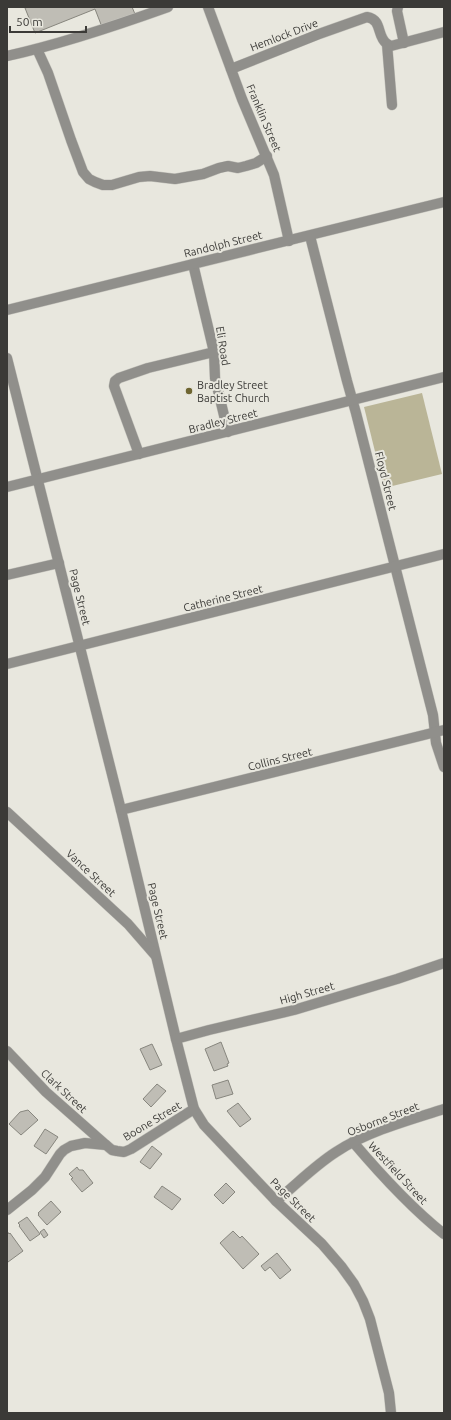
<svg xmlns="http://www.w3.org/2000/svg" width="451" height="1420" font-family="Ubuntu,sans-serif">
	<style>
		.green { fill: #bab597 }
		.building { fill: #bfbdb5; stroke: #87867e }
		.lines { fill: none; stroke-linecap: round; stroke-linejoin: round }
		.minor-casing { stroke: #c5c4bd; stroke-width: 11 }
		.minor { stroke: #908f8b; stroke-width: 10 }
		.poi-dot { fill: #6e6531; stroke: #e8e7de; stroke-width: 1.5 }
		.labels { text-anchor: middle; stroke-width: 4; stroke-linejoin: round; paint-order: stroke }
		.street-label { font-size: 11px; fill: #3b3a37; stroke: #e8e7de }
		.poi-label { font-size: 11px; fill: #3b3a37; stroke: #e8e7de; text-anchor: start }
	</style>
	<rect width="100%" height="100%" fill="#e8e7de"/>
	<polygon class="green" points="422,393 442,474 384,488 364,407"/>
	<g class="building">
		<polygon points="29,7 132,7 135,14 102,27 95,9 35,33 25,8"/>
		<polygon points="221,1042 229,1063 227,1064 228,1066 214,1071 205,1049"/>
		<polygon points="152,1044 162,1065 150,1070 140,1049"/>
		<polygon points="228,1080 233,1094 216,1099 212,1085"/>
		<polygon points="157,1084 166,1091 151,1107 143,1099"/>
		<polygon points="238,1103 251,1119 240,1127 227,1111"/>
		<polygon points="28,1110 38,1120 21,1135 9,1124 20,1112"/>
		<polygon points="45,1129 58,1137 46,1154 34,1146"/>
		<polygon points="152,1146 162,1154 150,1169 140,1162"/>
		<polygon points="77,1167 79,1170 83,1170 93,1183 82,1192 71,1179 73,1178 69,1174"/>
		<polygon points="226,1183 235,1192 223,1204 214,1195"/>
		<polygon points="162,1186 181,1199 172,1210 154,1197"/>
		<polygon points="51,1201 61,1212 47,1225 38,1215 39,1214 38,1213"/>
		<polygon points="27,1217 40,1234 30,1241 19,1226 20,1225 18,1223"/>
		<polygon points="44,1229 48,1235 44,1238 40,1232"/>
		<polygon points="7,1231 9,1234 10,1233 23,1251 8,1262 7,1261"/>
		<polygon points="233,1231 240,1238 242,1236 259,1254 243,1269 220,1243"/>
		<polygon points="277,1253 291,1270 280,1279 270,1267 265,1271 261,1266"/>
	</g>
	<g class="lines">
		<g class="minor-casing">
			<g id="minor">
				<polyline points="208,7 242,99 274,175 289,241"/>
				<polyline points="398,7 397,11 404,43"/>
				<polyline points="387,44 391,46 444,32"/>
				<polyline points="37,49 48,73 71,140 83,172 89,179 95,182 103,185 112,185 139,177 150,176 175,179 203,174 219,168 228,166 238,168 246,166 256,163 267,156"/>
				<path d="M7 56C62 44 115 26 168 7"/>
				<path d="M231 69 319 34 367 17C383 20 376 36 387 44L392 105"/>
				<polyline points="310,236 347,381 356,413 433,715 436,743 444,767"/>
				<polyline points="193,264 214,352 215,378 228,432"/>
				<polyline points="7,310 444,202"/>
				<polyline points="7,358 121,810 176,1039 194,1109 204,1125 276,1201 322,1244 341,1266 354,1284 363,1301 370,1319 389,1393 391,1413"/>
				<polyline points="139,454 114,386 115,381 119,378 148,368 214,352"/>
				<polyline points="7,487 444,377"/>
				<polyline points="7,575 59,563"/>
				<polyline points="7,664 444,554"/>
				<polyline points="121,810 444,730"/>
				<polyline points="7,812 128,924 155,955"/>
				<polyline points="176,1039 209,1030 294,1010 397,979 444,963"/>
				<polyline points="7,1051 46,1092 106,1145"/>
				<path d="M353 1142C381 1175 410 1207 444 1234"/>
				<path d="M276 1201C296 1185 314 1166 336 1152 366 1132 409 1120 444 1109"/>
				<polyline points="7,1210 32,1190 45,1177 60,1154 64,1150 71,1146 85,1143 106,1145 112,1150 117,1151 124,1152 131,1149 194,1109"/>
			</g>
		</g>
		<use href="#minor" class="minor"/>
	</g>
	<circle class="poi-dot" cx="189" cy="391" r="4"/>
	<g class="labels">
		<g class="street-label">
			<text transform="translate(284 35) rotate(-21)" y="4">Hemlock Drive</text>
			<text transform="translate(264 118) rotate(67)" y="4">Franklin Street</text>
			<text transform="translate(223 244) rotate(-14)" y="4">Randolph Street</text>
			<text transform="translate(223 346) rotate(81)" y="4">Eli Road</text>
			<text transform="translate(223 421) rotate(-14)" y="4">Bradley Street</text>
			<text transform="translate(386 481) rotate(76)" y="4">Floyd Street</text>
			<text transform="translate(80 597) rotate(76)" y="4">Page Street</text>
			<text transform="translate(223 598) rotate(-14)" y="4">Catherine Street</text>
			<text transform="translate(280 759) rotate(-14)" y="4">Collins Street</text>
			<text transform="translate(91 873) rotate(43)" y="4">Vance Street</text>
			<text transform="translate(158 911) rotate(77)" y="4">Page Street</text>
			<text transform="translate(307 993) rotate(-16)" y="4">High Street</text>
			<text transform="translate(64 1091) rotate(43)" y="4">Clark Street</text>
			<text transform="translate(383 1119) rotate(-21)" y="4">Osborne Street</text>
			<text transform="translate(152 1121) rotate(-31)" y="4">Boone Street</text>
			<text transform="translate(398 1173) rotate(47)" y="4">Westfield Street</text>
			<text transform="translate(293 1200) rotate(44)" y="4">Page Street</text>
		</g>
		<g class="poi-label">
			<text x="197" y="389">Bradley Street<tspan x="197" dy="13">Baptist Church</tspan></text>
		</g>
	</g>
	<rect width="451" height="1420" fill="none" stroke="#3b3a37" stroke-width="16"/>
	<path d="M10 26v6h76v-6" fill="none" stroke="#3b3a37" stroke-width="2"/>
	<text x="16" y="26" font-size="12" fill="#3b3a37" stroke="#e8e7de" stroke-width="3" paint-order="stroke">50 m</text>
</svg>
